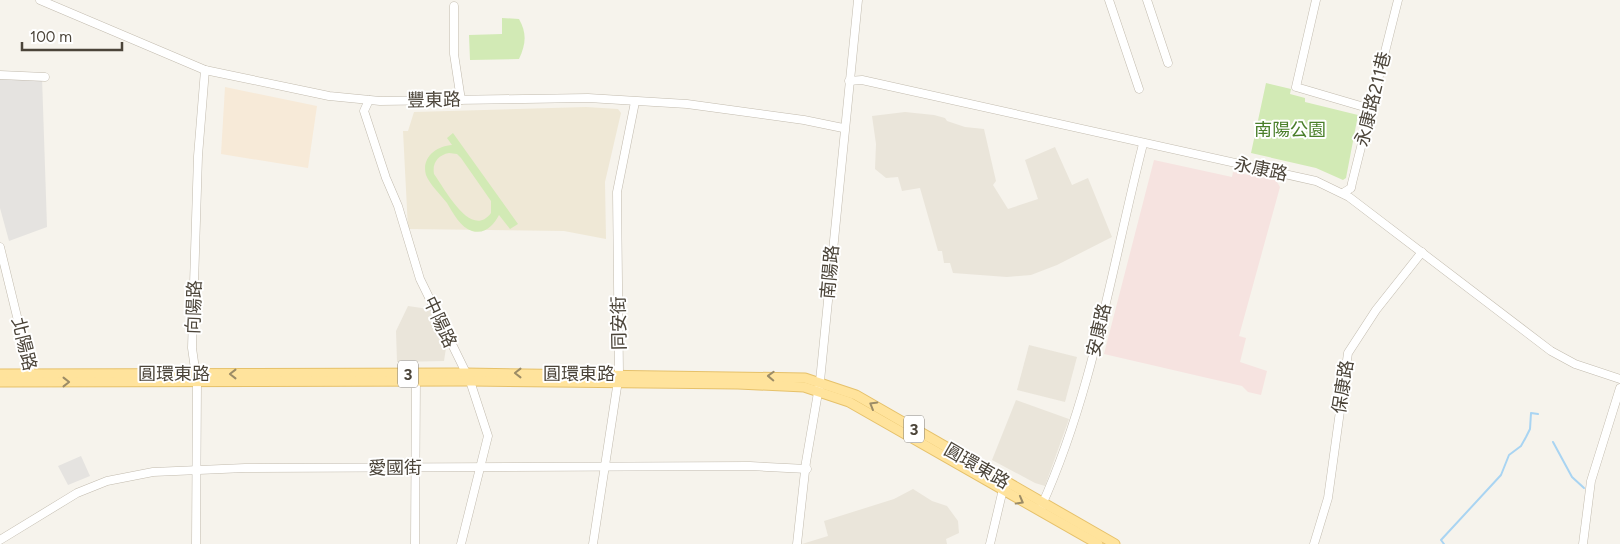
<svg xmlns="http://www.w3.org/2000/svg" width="1620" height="544" font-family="Figtree,'Noto Sans TC',sans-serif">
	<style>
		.residential { fill: #eae5da }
		.commercial { fill: #f7ead8 }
		.education { fill: #efe8d6 }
		.medical { fill: #f6e3e0 }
		.green { fill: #d2eab5; fill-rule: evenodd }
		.parking { fill: #e5e3e0 }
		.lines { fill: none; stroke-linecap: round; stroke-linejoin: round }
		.stream { stroke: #a9d4f2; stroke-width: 2 }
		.minor-casing { stroke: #c2bbae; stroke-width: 9 }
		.major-casing { stroke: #e6c16a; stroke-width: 11 }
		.minor { stroke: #fff; stroke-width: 8 }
		.major { stroke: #ffe39c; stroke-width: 9 }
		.oneway { stroke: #9c8c66 }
		.labels { text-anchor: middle; stroke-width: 4; stroke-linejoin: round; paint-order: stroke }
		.shield { fill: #fff; stroke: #817c74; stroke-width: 1 }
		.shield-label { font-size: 16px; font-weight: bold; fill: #4b4439 }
		.street-label { font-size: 18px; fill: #4b4439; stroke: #fff }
		.park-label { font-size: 18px; fill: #4a7f2a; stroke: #fff }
	</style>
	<rect width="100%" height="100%" fill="#f6f3ec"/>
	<g class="residential">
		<polygon points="905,112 934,115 945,118 947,121 965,127 984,129 996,181 993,185 1008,209 1038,199 1025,160 1055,147 1072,185 1088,178 1112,237 1057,265 1031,275 1007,277 953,273 950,263 944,263 942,251 938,251 920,188 902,191 898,177 886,178 875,169 876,144 872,116"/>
		<polygon points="408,306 435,310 438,329 449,329 444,361 397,362 396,331"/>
		<polygon points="1029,345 1077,357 1065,402 1017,390"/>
		<polygon points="1016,400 1069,419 1045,486 1035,483 992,460"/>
		<polygon points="913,489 932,501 947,506 958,521 959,533 946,539 947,544 802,544 828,536 824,521 894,499"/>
	</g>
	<polygon class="commercial" points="225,87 317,106 308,168 221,154"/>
	<polygon class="education" points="586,107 618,109 621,113 605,182 606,239 564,231 408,229 403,131 408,131 414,112"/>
	<polygon class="medical" points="1154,160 1232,177 1233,172 1276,180 1280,187 1239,336 1246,338 1240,362 1267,371 1261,395 1248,392 1242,386 1104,354"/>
	<g class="green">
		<path d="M502 18 519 19C527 33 526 44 519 59L470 60 469 35 502 34Z"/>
		<polygon points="1266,83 1291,89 1290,94 1305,98 1305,102 1358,115 1346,178 1343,180 1316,168 1251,153"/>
		<path d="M453 133 518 224 510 229 499 215C494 224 486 235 472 231 461 228 453 213 447 203 441 195 430 185 426 175 421 157 437 146 452 145L447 138ZM449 153 457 154 461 158 491 201V213C471 240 445 189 434 174 432 163 438 155 449 153Z"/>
	</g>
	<g class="parking">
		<polygon points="42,77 47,227 9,241 0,208 0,78"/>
		<polygon points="81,456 90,476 68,485 58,466"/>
	</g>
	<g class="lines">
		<g class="stream">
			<polyline points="1553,442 1572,477 1584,488"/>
			<polyline points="1444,544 1441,540 1501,475 1509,455 1521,446 1526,437 1530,429 1531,413 1538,414"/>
		</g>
		<g class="minor-casing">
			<g id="minor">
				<polyline points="40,0 205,70 329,96 380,101 588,98 687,104 804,120 843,128"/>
				<polyline points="1109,0 1139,89"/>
				<polyline points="1147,0 1168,63"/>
				<polyline points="1316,0 1296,87 1371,109"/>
				<polyline points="454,6 454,54 461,100"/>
				<polyline points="0,75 45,77"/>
				<polyline points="849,81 862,80 1316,181 1349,197 1551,351 1575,364 1620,379"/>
				<polyline points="369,100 364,111 386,178 398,206 420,279 470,381 488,436 461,544"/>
				<polyline points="1343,193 1351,188 1352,183 1398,0"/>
				<polyline points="0,247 32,378"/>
				<path d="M1041 507C1093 393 1112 266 1143 144"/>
				<polyline points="0,540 77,493 107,481 153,472 245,468 750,466 807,469"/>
				<polyline points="196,544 197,383 192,348 198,156 205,70"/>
				<polyline points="415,544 416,376"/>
				<polyline points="593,544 619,374 617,192 635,102"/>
				<polyline points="797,544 806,462 820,381 858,0"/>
				<polyline points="990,544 1004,485"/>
				<polyline points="1314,544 1328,498 1348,353 1376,310 1422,252"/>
				<polyline points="1583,544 1591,481 1620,388"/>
			</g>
		</g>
		<g class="major-casing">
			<g id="major">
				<polyline points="0,374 465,373 805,378 856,395 1115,544"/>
				<polyline points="0,382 470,381 738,384 804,387 849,402 1098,544"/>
			</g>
		</g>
		<use href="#minor" class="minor"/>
		<use href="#major" class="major"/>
	</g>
	<defs><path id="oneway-chevron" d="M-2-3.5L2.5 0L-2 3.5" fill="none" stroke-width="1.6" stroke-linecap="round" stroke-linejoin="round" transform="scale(1.25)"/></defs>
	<g class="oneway">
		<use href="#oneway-chevron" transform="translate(518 373) rotate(-180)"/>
		<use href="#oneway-chevron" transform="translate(233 374) rotate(-180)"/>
		<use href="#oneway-chevron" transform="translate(771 376) rotate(-178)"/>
		<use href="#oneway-chevron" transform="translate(66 382)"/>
		<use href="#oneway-chevron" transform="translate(873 405) rotate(-150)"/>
		<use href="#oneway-chevron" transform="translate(1020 501) rotate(29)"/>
	</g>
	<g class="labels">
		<g class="shield">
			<rect x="398" y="360.5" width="20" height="27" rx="4"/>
			<rect x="904" y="415.5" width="20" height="27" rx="4"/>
		</g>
		<g class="shield-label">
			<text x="408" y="380">3</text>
			<text x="914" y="435">3</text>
		</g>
		<g class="street-label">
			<text transform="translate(1373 99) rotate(-76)" y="6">永康路211巷</text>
			<text transform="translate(434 100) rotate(-1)" y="6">豐東路</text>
			<text transform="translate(1261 169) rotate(12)" y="6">永康路</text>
			<text transform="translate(830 272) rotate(-85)" y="6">南陽路</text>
			<text transform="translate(194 307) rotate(-88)" y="6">向陽路</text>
			<text transform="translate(440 322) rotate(65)" y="6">中陽路</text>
			<text transform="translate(619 323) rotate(-91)" y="6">同安街</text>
			<text transform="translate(1099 330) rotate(-77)" y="6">安康路</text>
			<text transform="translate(24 344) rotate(76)" y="6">北陽路</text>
			<text x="174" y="380">圓環東路</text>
			<text x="579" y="380">圓環東路</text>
			<text transform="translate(1343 387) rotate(-81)" y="6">保康路</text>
			<text transform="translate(977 466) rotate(30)" y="6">圓環東路</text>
			<text x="395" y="474">愛國街</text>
		</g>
		<g class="park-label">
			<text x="1290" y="136">南陽公園</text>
		</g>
	</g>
	<path d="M22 42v8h100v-8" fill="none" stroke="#4b4439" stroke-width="2.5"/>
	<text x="30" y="42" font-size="15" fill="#4b4439" stroke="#ffffff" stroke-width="4" paint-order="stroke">100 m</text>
</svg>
